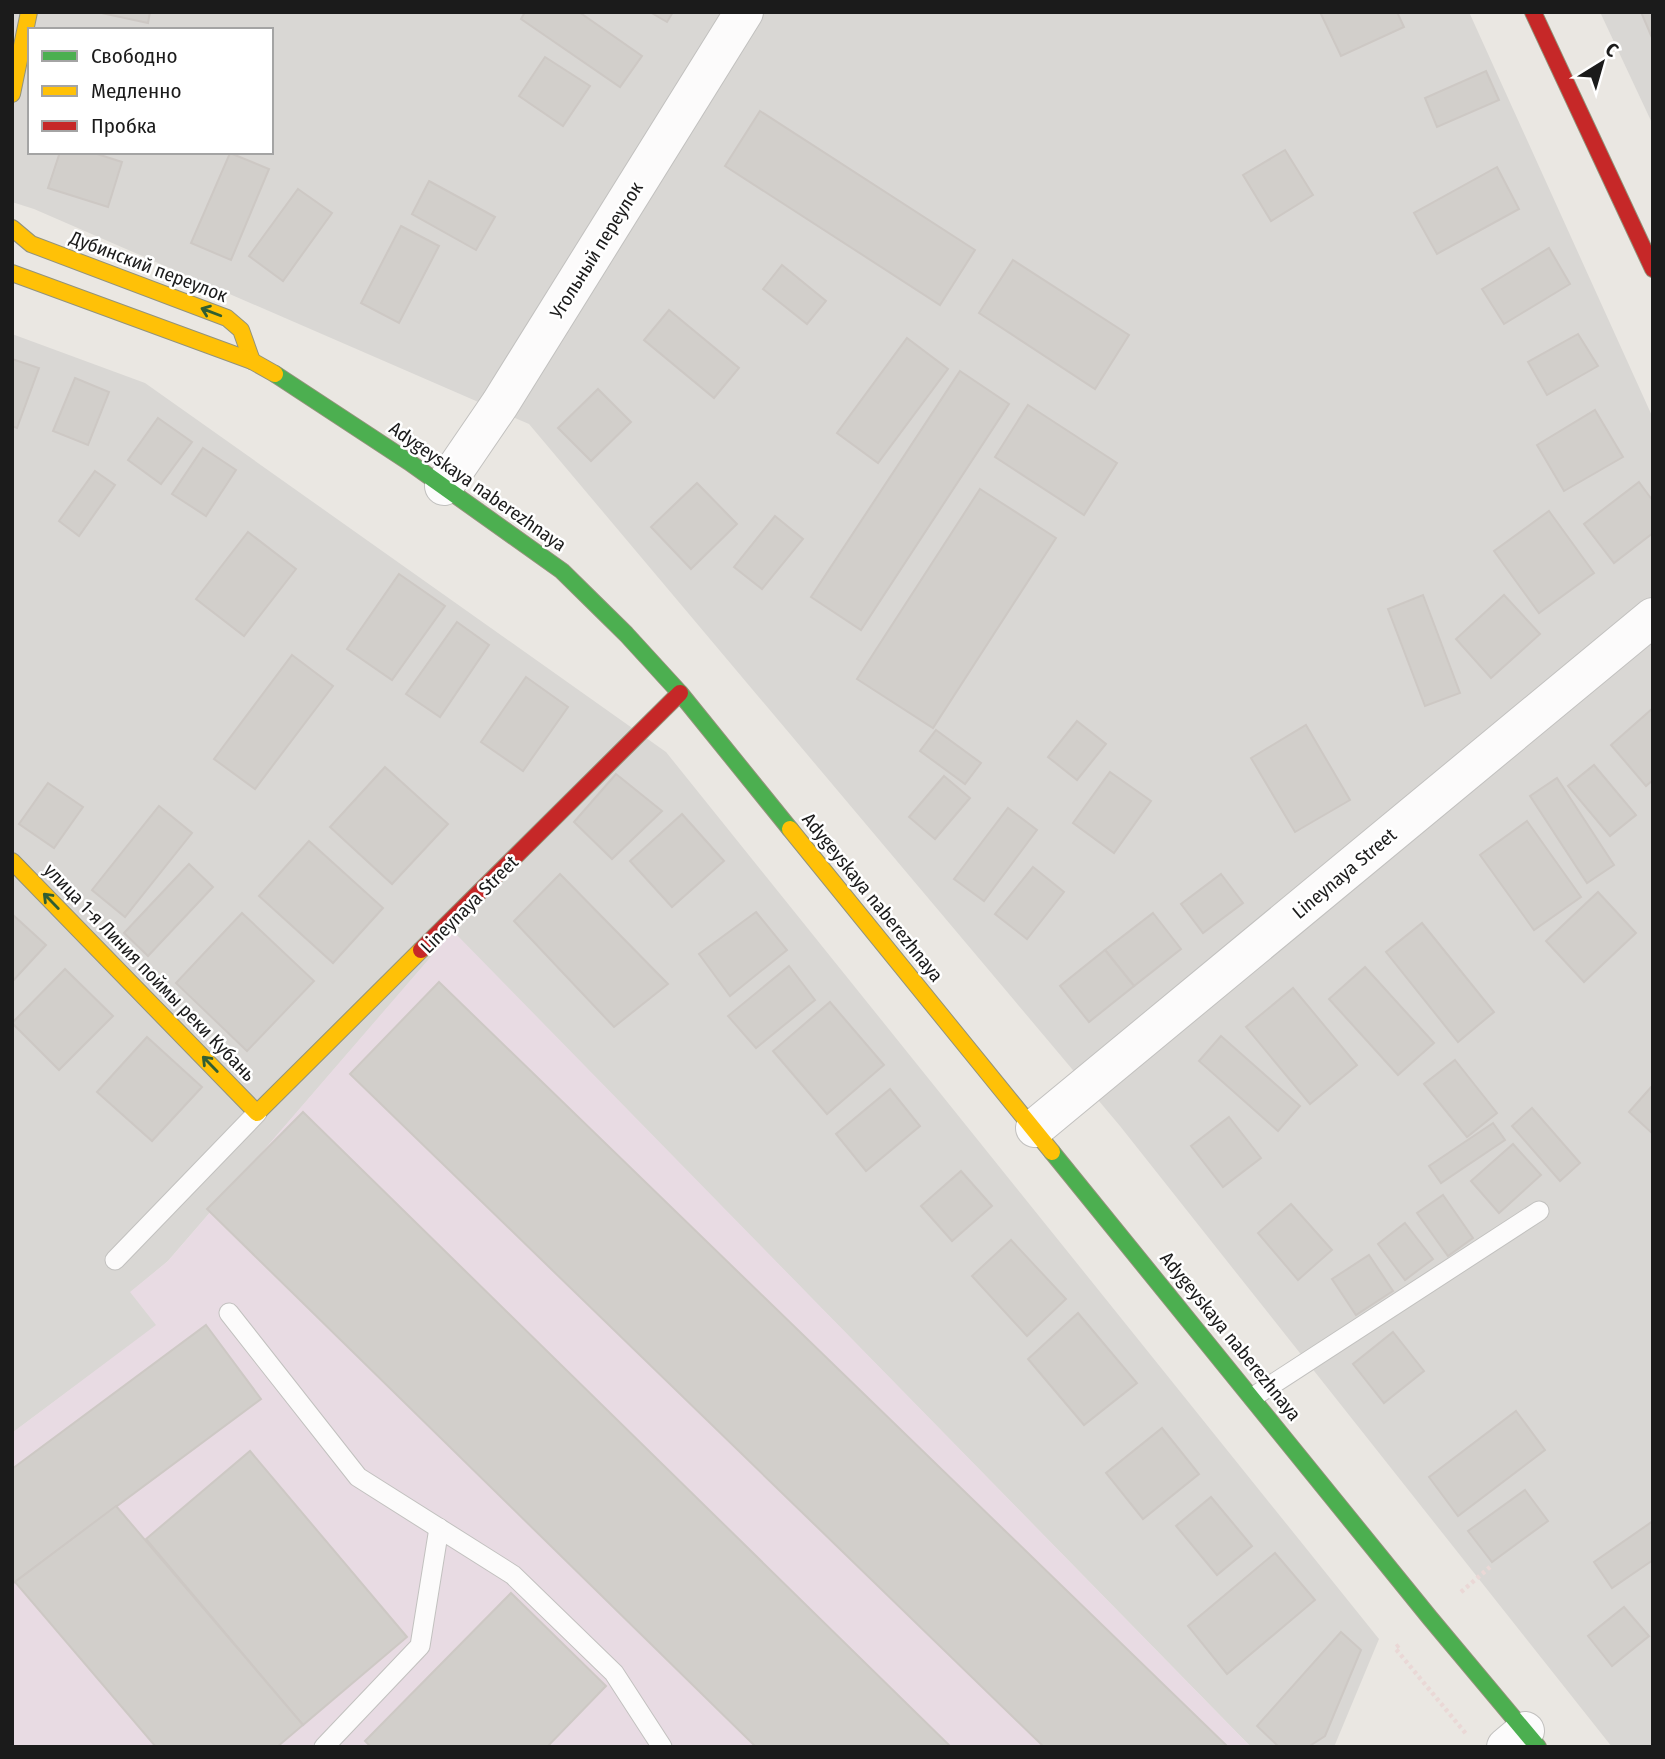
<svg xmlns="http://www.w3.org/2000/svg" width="1665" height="1759" font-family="'Fira Sans Condensed',sans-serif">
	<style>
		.residential { fill: #d9d7d4; fill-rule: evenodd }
		.industrial { fill: #e8dbe3 }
		.building { fill: #d2cfcb; stroke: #cdc8c4; stroke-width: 2 }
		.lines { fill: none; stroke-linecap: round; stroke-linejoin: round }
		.lane-casing { stroke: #c2c1bf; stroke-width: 21 }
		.street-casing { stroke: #c2c1bf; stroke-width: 40 }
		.fast-casing { stroke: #93937b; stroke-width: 18 }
		.slow-casing { stroke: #93937b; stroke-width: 18 }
		.jam-casing { stroke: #93937b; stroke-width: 18 }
		.path { stroke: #ead8d6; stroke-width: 4.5; stroke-dasharray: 3.5 3.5; stroke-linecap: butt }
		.lane { stroke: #fcfbfb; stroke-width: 19 }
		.street { stroke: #fcfbfb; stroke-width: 38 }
		.fast { stroke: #4caf50; stroke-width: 16 }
		.slow { stroke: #ffc107; stroke-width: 16 }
		.jam { stroke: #c62828; stroke-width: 16 }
		.oneway { stroke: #315e33 }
		.labels { text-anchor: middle; stroke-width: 5; stroke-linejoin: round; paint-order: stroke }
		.street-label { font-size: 19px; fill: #1b1b1b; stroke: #fff }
	</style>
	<rect width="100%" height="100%" fill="#eae7e2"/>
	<g class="residential">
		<path d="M12 12H1469L1653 418V1747H1612L1120 1126 529 424 34 209 12 202ZM30 30H271V152H30Z"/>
		<polygon points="1600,12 1653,12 1653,125"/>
		<polygon points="12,334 145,383 666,752 1379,1639 1334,1747 1251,1747 453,932 168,1261 131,1292 157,1325 12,1433"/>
	</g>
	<polygon class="industrial" points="453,931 1251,1747 12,1747 12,1433 156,1325 130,1292 168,1261"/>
	<g class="building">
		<polygon points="97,12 150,12 148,23"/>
		<polygon points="525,12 579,12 642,56 620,87 521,19"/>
		<polygon points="650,12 673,12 667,22"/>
		<polygon points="1320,12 1397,12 1404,27 1341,56"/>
		<polygon points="1641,12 1653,12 1653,40"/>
		<polygon points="545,57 590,86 563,126 519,96"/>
		<polygon points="1486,71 1499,100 1437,127 1425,98"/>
		<polygon points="760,111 975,250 940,305 725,166"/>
		<polygon points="1285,150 1313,195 1271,221 1243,175"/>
		<polygon points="60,152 91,152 122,162 108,207 48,188"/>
		<polygon points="230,153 269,169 231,260 191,243"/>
		<polygon points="1497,167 1519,209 1437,254 1414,213"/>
		<polygon points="429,181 495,217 476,250 412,214"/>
		<polygon points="298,189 332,213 283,281 249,256"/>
		<polygon points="401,226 439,246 399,323 361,303"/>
		<polygon points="1549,248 1570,284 1504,324 1482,289"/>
		<polygon points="1013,260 1129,335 1095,389 979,313"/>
		<polygon points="782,265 826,301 807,324 763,289"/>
		<polygon points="669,310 739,368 714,398 644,340"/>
		<polygon points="1578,334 1598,366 1547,395 1528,362"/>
		<polygon points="907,338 948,369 878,463 837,433"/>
		<polygon points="12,359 39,368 17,428 12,426"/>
		<polygon points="960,371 1009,404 861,630 811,597"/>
		<polygon points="75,378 109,392 88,445 53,431"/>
		<polygon points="598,389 631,422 591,461 558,428"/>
		<polygon points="1028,405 1117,463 1084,515 995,457"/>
		<polygon points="1595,410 1623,457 1564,491 1537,445"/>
		<polygon points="158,418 192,442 161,484 128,460"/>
		<polygon points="203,448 236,470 206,516 172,494"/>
		<polygon points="95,471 115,485 79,536 59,521"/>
		<polygon points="1639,482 1653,501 1653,533 1614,563 1584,524"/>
		<polygon points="697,483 737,524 691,569 651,527"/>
		<polygon points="980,489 1056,538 933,728 857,679"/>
		<polygon points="1549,511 1594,573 1539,613 1494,551"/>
		<polygon points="775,516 803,539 762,589 734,567"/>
		<polygon points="248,532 296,569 244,636 196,599"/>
		<polygon points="399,574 445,606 392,680 347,649"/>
		<polygon points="1423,595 1460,693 1425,706 1388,609"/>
		<polygon points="1504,595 1540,634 1491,678 1456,639"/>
		<polygon points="457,622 489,645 440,717 406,694"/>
		<polygon points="292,655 333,686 255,789 214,759"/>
		<polygon points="526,677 568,707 523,771 481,742"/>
		<polygon points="1653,708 1653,780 1646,786 1611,745"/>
		<polygon points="1077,721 1106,744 1077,780 1048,757"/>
		<polygon points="1306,725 1350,800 1295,832 1251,758"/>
		<polygon points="936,730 981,763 965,784 920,751"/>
		<polygon points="1594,765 1636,815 1610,836 1568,786"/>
		<polygon points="385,767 448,824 392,884 330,827"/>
		<polygon points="1110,772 1151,801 1114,853 1073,823"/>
		<polygon points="616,774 662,811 612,859 574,822"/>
		<polygon points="944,776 970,798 935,839 909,817"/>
		<polygon points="1557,778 1614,865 1587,883 1530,796"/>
		<polygon points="48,783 83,807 54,848 19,824"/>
		<polygon points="159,806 192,833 125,917 92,890"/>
		<polygon points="1008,808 1037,830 984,901 954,879"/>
		<polygon points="682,814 724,861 672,907 630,861"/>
		<polygon points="1527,821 1581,897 1534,930 1480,855"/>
		<polygon points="309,841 383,908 333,963 259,896"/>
		<polygon points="189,864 213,887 148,956 124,933"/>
		<polygon points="1033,867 1064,892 1027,939 995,914"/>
		<polygon points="560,874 668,984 614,1027 514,921"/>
		<polygon points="1221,874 1243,903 1203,933 1181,904"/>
		<polygon points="1598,892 1636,933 1584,982 1546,941"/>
		<polygon points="756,912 787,950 730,996 699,954"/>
		<polygon points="242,913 314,981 247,1051 176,983"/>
		<polygon points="1153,913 1181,949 1134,986 1105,950"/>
		<polygon points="12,914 46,945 12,982"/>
		<polygon points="1422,923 1494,1012 1458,1042 1386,952"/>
		<polygon points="1105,950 1134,986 1089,1022 1060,986"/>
		<polygon points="789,966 815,1000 756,1048 728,1016"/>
		<polygon points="1365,967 1434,1043 1398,1075 1329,999"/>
		<polygon points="65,969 113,1016 59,1070 12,1023"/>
		<polygon points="439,982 1228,1747 1044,1747 350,1074"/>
		<polygon points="1293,988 1357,1065 1310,1104 1246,1027"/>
		<polygon points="830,1002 884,1065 827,1114 773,1051"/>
		<polygon points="1221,1036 1300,1106 1278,1131 1199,1061"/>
		<polygon points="147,1037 202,1087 152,1141 97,1092"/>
		<polygon points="1455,1060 1497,1113 1467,1137 1424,1084"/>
		<polygon points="1653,1085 1653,1134 1629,1112"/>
		<polygon points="890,1089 920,1126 866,1171 836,1134"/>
		<polygon points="1532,1108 1580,1163 1560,1181 1512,1126"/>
		<polygon points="303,1112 951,1747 756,1747 207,1209"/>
		<polygon points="1229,1117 1261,1158 1223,1187 1191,1146"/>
		<polygon points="1493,1123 1505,1140 1441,1183 1429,1166"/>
		<polygon points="1513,1144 1541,1175 1499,1213 1471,1181"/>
		<polygon points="961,1171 992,1206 952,1241 921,1206"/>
		<polygon points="1443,1195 1473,1238 1448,1256 1417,1213"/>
		<polygon points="1291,1204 1332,1250 1298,1280 1258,1233"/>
		<polygon points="1405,1223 1433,1259 1405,1280 1378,1244"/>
		<polygon points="1011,1240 1066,1299 1027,1336 972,1276"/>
		<polygon points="1369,1255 1393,1291 1356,1315 1332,1279"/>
		<polygon points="1078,1313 1137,1383 1084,1425 1028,1359"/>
		<polygon points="206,1325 261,1399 12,1584 12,1469"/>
		<polygon points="1393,1332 1424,1371 1384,1403 1353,1364"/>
		<polygon points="1516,1411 1545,1450 1458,1516 1429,1477"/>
		<polygon points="1162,1428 1199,1474 1143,1519 1106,1473"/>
		<polygon points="250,1451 407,1637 303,1725 146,1539"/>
		<polygon points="1525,1490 1548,1521 1492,1562 1468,1531"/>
		<polygon points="1211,1497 1252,1546 1217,1575 1176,1526"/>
		<polygon points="116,1506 303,1725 277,1747 156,1747 15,1582"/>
		<polygon points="1653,1521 1653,1560 1612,1588 1594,1562"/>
		<polygon points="1275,1553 1315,1600 1227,1674 1188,1626"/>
		<polygon points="511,1593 606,1686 547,1747 371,1747 365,1741"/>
		<polygon points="1624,1607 1649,1636 1612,1666 1588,1636"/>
		<polygon points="1341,1632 1361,1650 1325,1736 1308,1747 1279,1747 1257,1726"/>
	</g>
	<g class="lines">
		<g class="lane-casing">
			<g id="lane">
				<polyline points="115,1260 257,1113"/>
				<polyline points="229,1313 358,1477 513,1575 614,1673 662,1747"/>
				<polyline points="1253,1397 1539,1211"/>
				<polyline points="324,1747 420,1646 439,1528"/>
			</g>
		</g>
		<g class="street-casing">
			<g id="street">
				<polyline points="444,486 500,404 744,12"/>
				<polyline points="1035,1128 1653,617"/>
				<polyline points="1506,1747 1525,1731"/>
			</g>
		</g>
		<g class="fast-casing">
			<g id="fast">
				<polyline points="275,374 409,462 562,571 626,634 680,693 790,829"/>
				<polyline points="1052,1152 1430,1618 1538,1747"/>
			</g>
		</g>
		<g class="slow-casing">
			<g id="slow">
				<polyline points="12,94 29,12"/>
				<polyline points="12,228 31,244 227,318 241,330 252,361"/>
				<polyline points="12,273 252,361 275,374"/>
				<polyline points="790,829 1052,1152"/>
				<polyline points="12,861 257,1113 421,950"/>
			</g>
		</g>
		<g class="jam-casing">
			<g id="jam">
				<polyline points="1533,12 1653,269"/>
				<polyline points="421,950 680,693"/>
			</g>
		</g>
		<g class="path">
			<polyline points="1461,1592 1490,1567"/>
			<polyline points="1399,1645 1395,1648 1467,1735"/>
		</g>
		<use href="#lane" class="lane"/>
		<use href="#street" class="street"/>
		<use href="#fast" class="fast"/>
		<use href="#slow" class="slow"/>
		<use href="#jam" class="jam"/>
	</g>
	<defs><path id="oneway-shaft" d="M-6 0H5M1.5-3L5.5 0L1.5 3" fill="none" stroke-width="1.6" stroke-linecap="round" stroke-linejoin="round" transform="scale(1.75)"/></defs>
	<g class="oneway">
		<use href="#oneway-shaft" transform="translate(211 312) rotate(-159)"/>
		<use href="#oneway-shaft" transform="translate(51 901) rotate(-134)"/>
		<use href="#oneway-shaft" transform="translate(210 1064) rotate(-134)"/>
	</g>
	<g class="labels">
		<g class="street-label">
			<text transform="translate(596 250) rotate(-58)" y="7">Угольный переулок</text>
			<text transform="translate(149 266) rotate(21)" y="7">Дубинский переулок</text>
			<text transform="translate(478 486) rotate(35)" y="7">Adygeyskaya naberezhnaya</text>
			<text transform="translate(1344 873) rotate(-40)" y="7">Lineynaya Street</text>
			<text transform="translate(873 897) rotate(51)" y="7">Adygeyskaya naberezhnaya</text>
			<text transform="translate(469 904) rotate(-45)" y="7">Lineynaya Street</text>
			<text transform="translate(150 972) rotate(46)" y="7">улица 1-я Линия поймы реки Кубань</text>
			<text transform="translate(1231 1336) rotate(51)" y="7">Adygeyskaya naberezhnaya</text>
		</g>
	</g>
	<rect width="1665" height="1759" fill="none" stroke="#1b1b1b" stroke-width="28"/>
	<rect x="28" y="28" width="245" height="126" fill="#ffffff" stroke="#a4a4a4" stroke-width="2"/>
	<rect x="42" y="51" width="35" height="10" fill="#4caf50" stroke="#a4a4a4" stroke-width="2"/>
	<text x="91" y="63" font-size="21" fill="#1b1b1b">Свободно</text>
	<rect x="42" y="86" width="35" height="10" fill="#ffc107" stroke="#a4a4a4" stroke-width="2"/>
	<text x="91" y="98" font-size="21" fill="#1b1b1b">Медленно</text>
	<rect x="42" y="121" width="35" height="10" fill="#c62828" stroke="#a4a4a4" stroke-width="2"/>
	<text x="91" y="133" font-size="21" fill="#1b1b1b">Пробка</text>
	<g transform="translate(1602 63) rotate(37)" stroke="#ffffff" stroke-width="5" paint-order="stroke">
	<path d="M0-5L12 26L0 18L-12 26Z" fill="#1b1b1b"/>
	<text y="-10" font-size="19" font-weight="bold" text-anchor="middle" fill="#1b1b1b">С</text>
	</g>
</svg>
